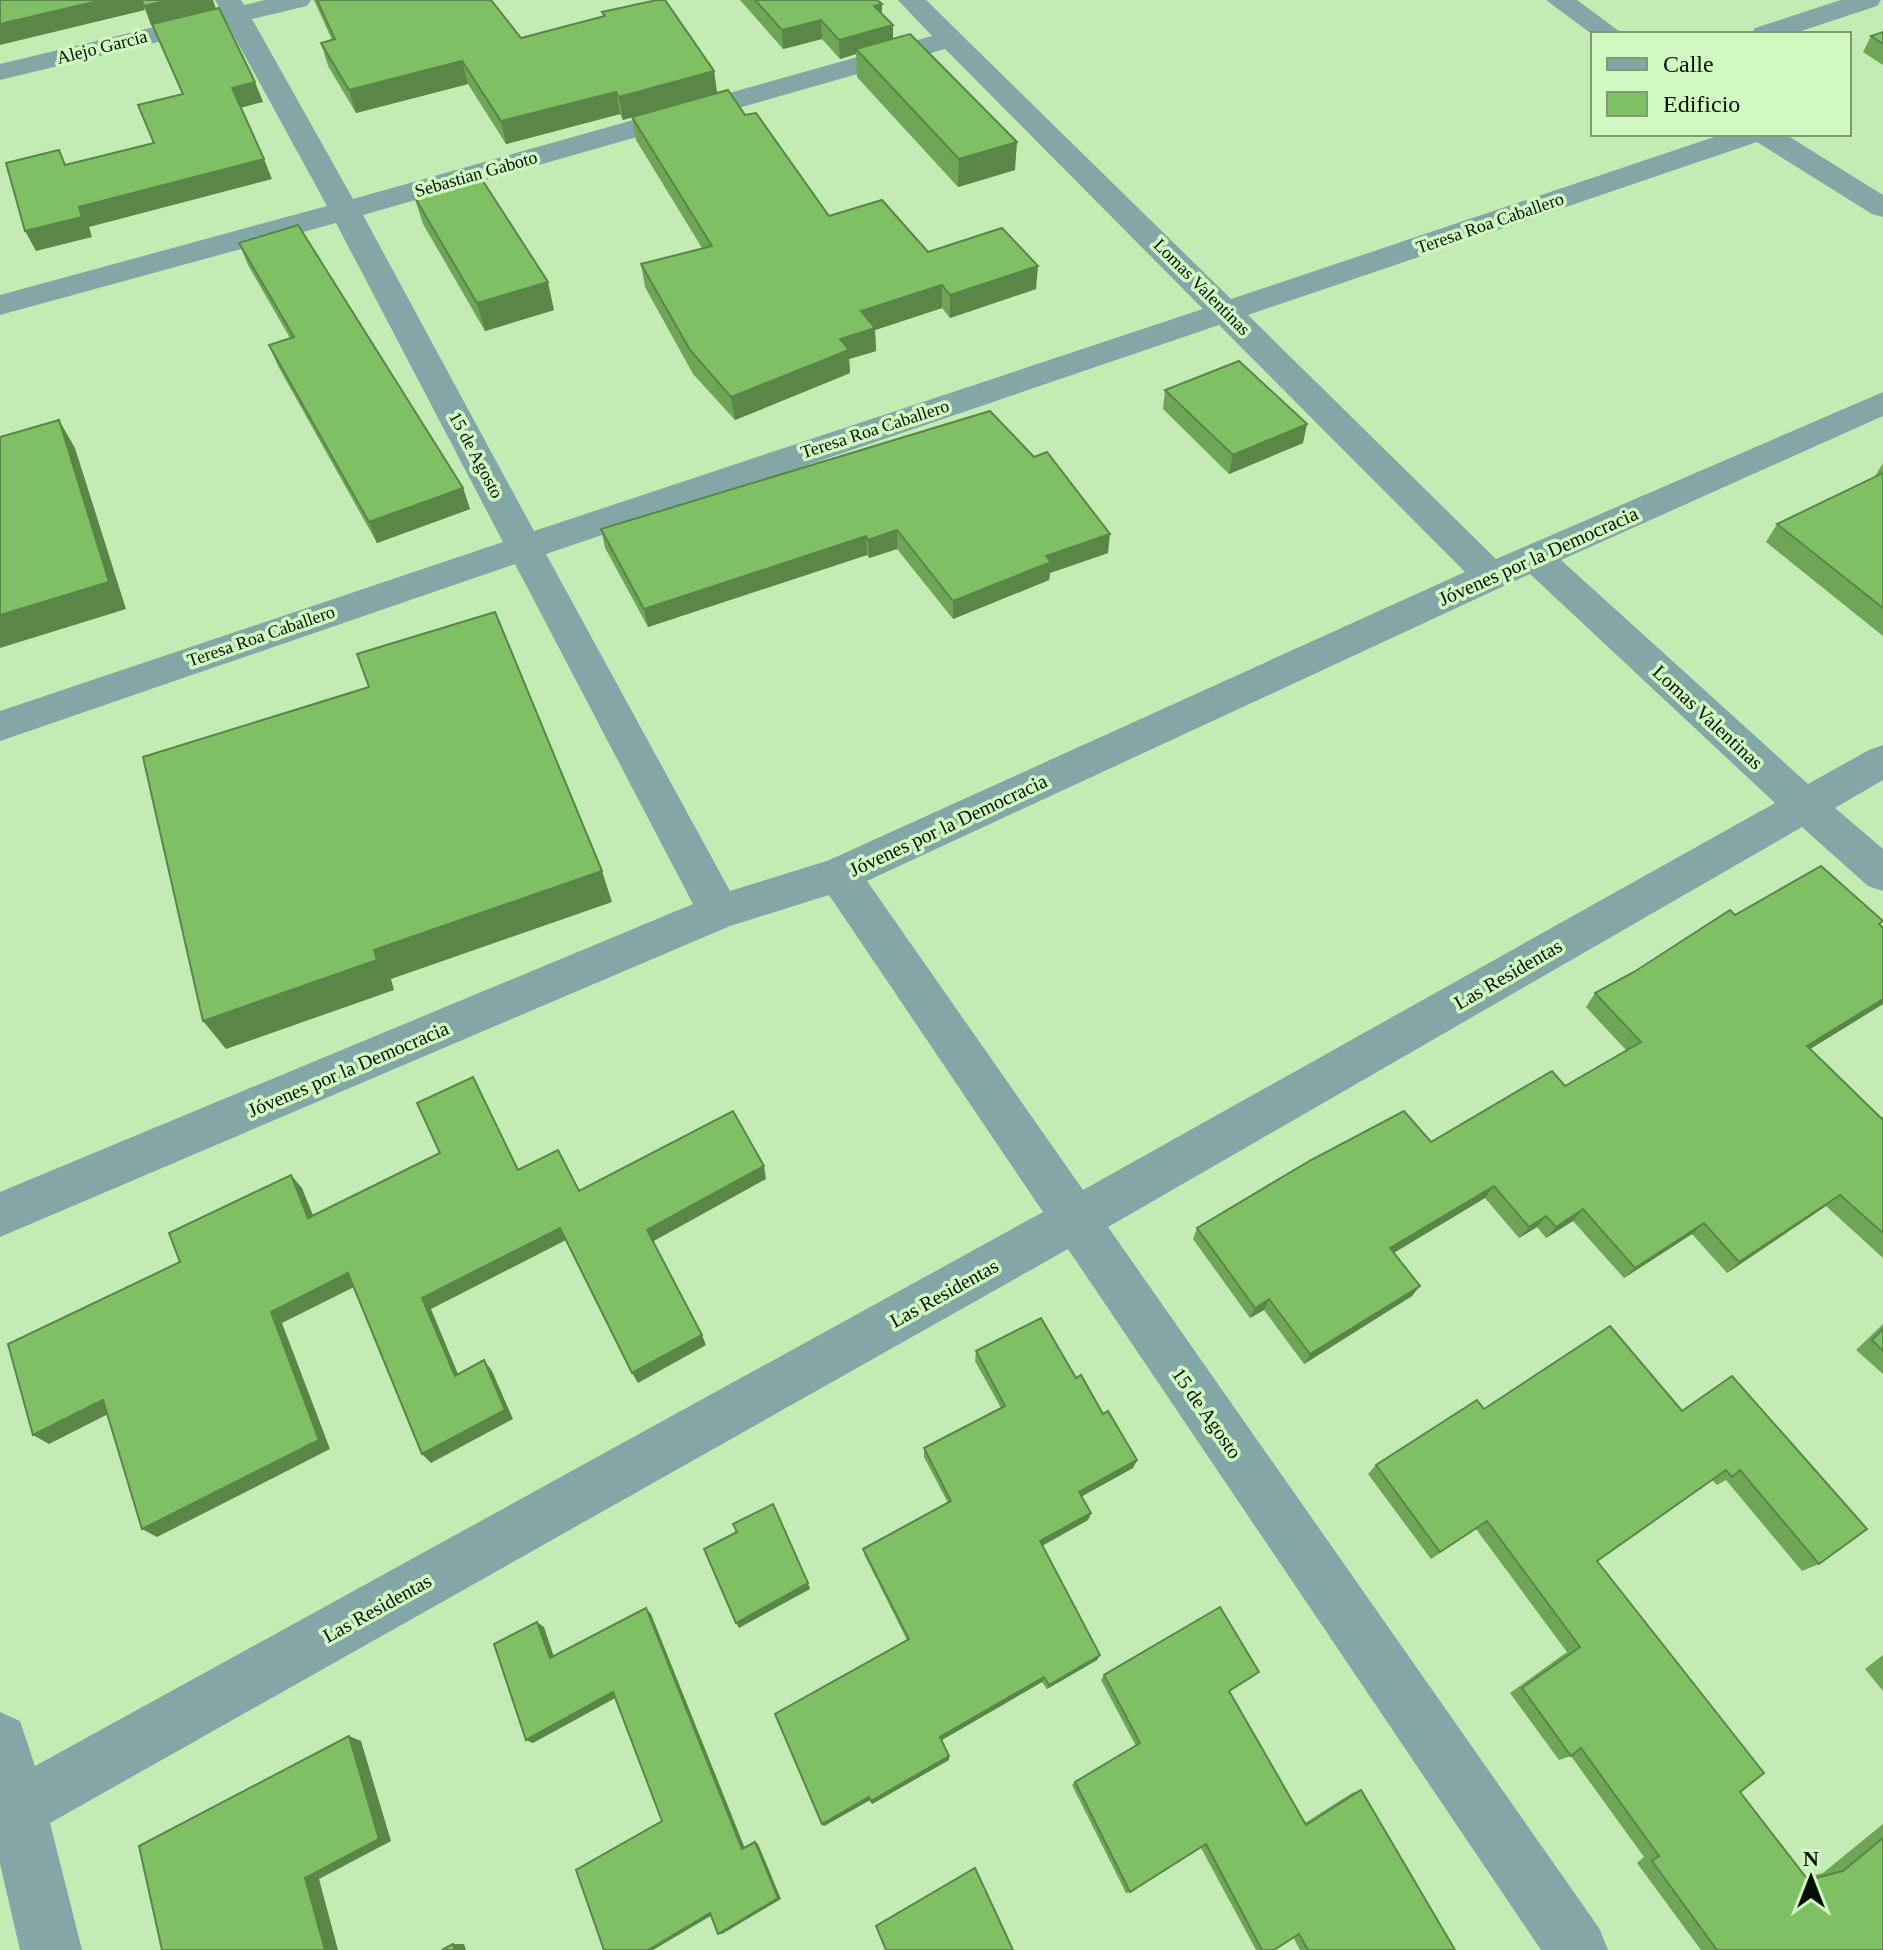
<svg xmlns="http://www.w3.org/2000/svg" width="1883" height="1950" font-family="Georgia,serif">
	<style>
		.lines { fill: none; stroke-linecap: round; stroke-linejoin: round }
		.street { fill: #83a7a7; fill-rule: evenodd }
		.wall { fill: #6ea557 }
		.shaded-wall { fill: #5a8647 }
		.building { fill: #80c065; stroke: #5a8647; stroke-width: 2 }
		.labels { text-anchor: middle; stroke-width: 7; stroke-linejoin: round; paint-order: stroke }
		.far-street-label { font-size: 18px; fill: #030f01; stroke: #d0f8c0 }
		.street-label { font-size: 20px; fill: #030f01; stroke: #d0f8c0 }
	</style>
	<rect width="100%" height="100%" fill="#c3ebb3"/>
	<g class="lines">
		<g class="street">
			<path d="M215 0H241L244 5 265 0H311L307 6 252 19 353 199 932 36 898 0H926L1231 299 1723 134H1785L1883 195V217L1872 214 1757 142 1248 315 1496 559 1883 392V416L1561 560 1808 784 1869 750 1883 745V780L1835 808 1883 849V891L1868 886 1802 827 1108 1227 1599 1928 1608 1950H1541L1068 1249 50 1823 82 1950H20L0 1864V1712L20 1721 35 1766 1043 1212 829 895 730 926 0 1237V1192L693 904 515 564 0 741V711L503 542 336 223 0 315V295L327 206 228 25 0 80V64L221 11ZM945 49 1203 309 534 531 363 215ZM1219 325 1465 572 827 861 730 891 546 554ZM1530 574 1775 803 1083 1190 867 881Z"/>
			<polygon points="1546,0 1577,0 1623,34 1593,35"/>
			<polygon points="1841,0 1881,0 1877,6 1792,34 1751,34 1755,28"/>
		</g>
	</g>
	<g class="wall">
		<polygon points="314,0 491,0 521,38 603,17 602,12 714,71 717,93 745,115 829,216 1036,289 950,318 942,308 875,330 876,351 849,359 850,373 735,420 693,374 645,287 641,264 702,248 636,140 632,117 623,120 620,114 506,144 468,84 356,113 328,66 321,43 332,40"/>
		<polygon points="740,0 877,0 882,14 893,25 893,39 1015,170 958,187 857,77 856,54 840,59 822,39 783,49"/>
		<polygon points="1883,32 1883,65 1863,52 1871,36"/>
		<polygon points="414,196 554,310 485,331 423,224"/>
		<polygon points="239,243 463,488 470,509 377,543 278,366 269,345 290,338 248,265"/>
		<polygon points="1165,390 1303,443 1229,474 1163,409"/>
		<polygon points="990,411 1108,553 1050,573 1049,580 953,619 897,549 869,558 867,555 648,627 605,548 601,529"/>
		<polygon points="1883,463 1883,636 1766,542 1777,524 1874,478"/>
		<polygon points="1735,915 1880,925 1883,928 1883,1004 1810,1049 1882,1119 1883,1118 1883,1258 1826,1206 1727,1273 1692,1234 1624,1278 1573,1221 1546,1238 1537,1227 1519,1238 1485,1198 1394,1253 1412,1296 1304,1364 1264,1310 1250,1318 1193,1239 1197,1228 1431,1142 1565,1086 1626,1050 1586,1007 1595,993"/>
		<polygon points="1883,1324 1883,1374 1856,1350"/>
		<polygon points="976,1351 1076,1378 1103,1414 1137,1460 1133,1468 1082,1496 1091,1513 1088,1520 1042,1546 1100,1655 1097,1660 1047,1689 1042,1682 942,1740 949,1760 872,1804 870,1800 824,1826 822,1824 907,1640 865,1556 863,1549 948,1503 924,1457 924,1448 1001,1408 975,1361"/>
		<polygon points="1732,1376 1819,1564 1802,1571 1726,1480 1717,1485 1712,1480 1597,1561 1740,1792 1806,1877 1823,1873 1883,1824 1883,1950 1701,1950 1637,1863 1644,1857 1571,1756 1559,1760 1510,1693 1567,1652 1476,1529 1431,1559 1368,1474 1376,1465 1484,1409 1682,1411"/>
		<polygon points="1883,1655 1883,1691 1865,1669"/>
		<polygon points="1104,1675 1253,1677 1229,1692 1305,1823 1352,1793 1361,1790 1455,1950 1300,1950 1293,1937 1274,1950 1256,1950 1201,1848 1130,1892 1126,1893 1072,1785 1075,1782 1136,1746 1101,1680"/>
	</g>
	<g class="shaded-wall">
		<polygon points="102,0 141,0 145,10 0,45 0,24"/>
		<polygon points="169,0 213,0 216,9 151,25 144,6"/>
		<polygon points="882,4 882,23 874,6"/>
		<polygon points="821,20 822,39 783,49 782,30"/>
		<polygon points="893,25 893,44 856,49 856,54 840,59 839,40"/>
		<polygon points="462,61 468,84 356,113 349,90"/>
		<polygon points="714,71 717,93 623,120 619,97"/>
		<polygon points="255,82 263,102 240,108 232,88"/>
		<polygon points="616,92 620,114 506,144 501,121"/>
		<polygon points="1017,142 1015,170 958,187 959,159"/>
		<polygon points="264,159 272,179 89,227 92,237 36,251 25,231 79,207"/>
		<polygon points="1038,266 1036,289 950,318 950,295"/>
		<polygon points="548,282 554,310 485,331 477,303"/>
		<polygon points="942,285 942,308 875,330 876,351 849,359 850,373 735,420 731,397 840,339 861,311"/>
		<polygon points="59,420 75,448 126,609 0,648 0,615"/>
		<polygon points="1307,424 1303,443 1229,474 1233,455"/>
		<polygon points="463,488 470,509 377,543 369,522"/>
		<polygon points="897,530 897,549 869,558 868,540"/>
		<polygon points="1110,534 1108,553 1050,573 1049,580 953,619 953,601 1046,556"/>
		<polygon points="866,536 867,555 648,627 644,609"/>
		<polygon points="602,871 612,902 391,979 394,990 226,1049 203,1021 374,950"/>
		<polygon points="1883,999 1883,1004 1794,1059 1807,1046"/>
		<polygon points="764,1166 766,1179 652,1242 647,1230"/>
		<polygon points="291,1175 302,1188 319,1230 308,1218"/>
		<polygon points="1494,1186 1485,1198 1383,1259 1390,1248"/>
		<polygon points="1840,1195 1826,1206 1727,1273 1739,1262"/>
		<polygon points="1583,1209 1573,1221 1546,1238 1556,1227"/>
		<polygon points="1546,1216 1537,1227 1519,1238 1529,1227"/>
		<polygon points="1704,1223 1692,1234 1624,1278 1635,1268"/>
		<polygon points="560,1228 566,1240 431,1309 463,1386 455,1376 422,1298"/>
		<polygon points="348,1273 358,1285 282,1323 330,1449 157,1537 142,1529 271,1312"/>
		<polygon points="1420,1286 1412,1296 1304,1364 1310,1354"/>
		<polygon points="1269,1299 1264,1310 1250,1318 1255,1308"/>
		<polygon points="702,1335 706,1345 638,1383 632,1373"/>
		<polygon points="484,1360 492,1371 513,1419 431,1463 422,1454"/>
		<polygon points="103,1400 118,1409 49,1444 33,1435"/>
		<polygon points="1137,1460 1133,1468 1077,1499 1079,1492"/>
		<polygon points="1091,1513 1088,1520 1038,1548 1040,1541"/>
		<polygon points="808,1583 810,1589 739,1628 736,1623"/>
		<polygon points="646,1608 651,1614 746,1851 742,1849"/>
		<polygon points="537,1622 544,1627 556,1663 550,1658"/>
		<polygon points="1100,1655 1097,1660 1047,1689 1049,1685"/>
		<polygon points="1044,1677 1042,1682 940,1741 940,1737"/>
		<polygon points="613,1692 619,1696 533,1743 526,1740"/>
		<polygon points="349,1736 361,1741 391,1841 319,1879 338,1950 325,1950 305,1878"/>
		<polygon points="949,1756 949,1760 872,1804 871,1801"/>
		<polygon points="869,1797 870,1800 824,1826 822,1824"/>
		<polygon points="755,1842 758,1844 781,1899 722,1934 718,1934"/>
		<polygon points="710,1913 714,1914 653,1950 648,1950"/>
		<polygon points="453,1944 464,1944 466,1950 455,1950"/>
	</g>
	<g class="building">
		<polygon points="0,0 102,0 0,24"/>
		<polygon points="141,0 169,0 144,6"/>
		<polygon points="317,0 491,0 521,38 605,16 602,12 657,0 665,0 714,71 619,97 616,92 501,121 462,61 349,90 321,43 335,39"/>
		<polygon points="755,0 877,0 882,4 874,6 893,25 839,40 821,20 782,30"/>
		<polygon points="219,8 255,82 232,88 264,159 79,207 82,217 25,231 6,163 59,150 65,165 154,143 138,105 183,94 152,24"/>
		<polygon points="1883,32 1883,44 1871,36"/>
		<polygon points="910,34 1017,142 959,159 856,49"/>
		<polygon points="728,90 745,115 756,113 829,216 882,200 928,252 1002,228 1038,266 950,295 942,285 861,311 875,328 840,339 849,350 731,397 690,350 641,264 712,246 632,117"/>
		<polygon points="481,178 548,282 477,303 414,196"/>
		<polygon points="298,225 463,488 369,522 269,345 294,337 239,243"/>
		<polygon points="1239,361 1307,424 1233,455 1165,390"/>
		<polygon points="990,411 1034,457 1047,452 1110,534 1046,556 1051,562 953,601 897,530 868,540 866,536 644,609 601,529"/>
		<polygon points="59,420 109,582 0,615 0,437"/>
		<polygon points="1883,473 1883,608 1777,524"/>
		<polygon points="495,612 602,871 374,950 377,960 203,1021 143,757 369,687 357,654"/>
		<polygon points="1821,866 1883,921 1879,924 1883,928 1883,999 1807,1046 1882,1119 1883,1118 1883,1233 1840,1195 1739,1262 1704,1223 1635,1268 1583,1209 1556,1227 1546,1216 1529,1227 1494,1186 1390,1248 1420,1286 1310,1354 1269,1299 1255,1308 1197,1228 1311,1160 1404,1111 1431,1142 1552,1071 1565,1086 1641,1042 1595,993 1634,972 1730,910 1735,915"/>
		<polygon points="473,1077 518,1170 558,1150 579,1191 733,1111 764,1166 647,1230 702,1335 632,1373 560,1228 422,1298 455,1376 484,1360 505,1410 422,1454 348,1273 271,1312 319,1440 142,1529 103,1400 33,1435 8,1344 180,1262 169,1233 291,1175 308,1218 440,1153 417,1103"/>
		<polygon points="1041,1318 1076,1378 1081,1375 1103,1414 1108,1411 1137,1460 1079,1492 1091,1513 1040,1541 1100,1655 1049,1685 1044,1677 940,1737 949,1756 871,1801 869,1797 822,1824 775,1714 909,1639 863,1549 951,1501 924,1448 1005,1406 976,1351"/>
		<polygon points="1610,1326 1682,1411 1732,1376 1867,1529 1819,1564 1740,1470 1732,1477 1726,1470 1597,1561 1764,1773 1740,1792 1808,1880 1843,1871 1883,1838 1883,1950 1717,1950 1652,1861 1659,1856 1581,1748 1571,1756 1522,1688 1580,1647 1487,1521 1440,1552 1376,1465 1477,1400 1484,1409"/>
		<polygon points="1883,1329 1883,1351 1872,1340"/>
		<polygon points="773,1504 808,1583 736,1623 704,1549 737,1532 733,1524"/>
		<polygon points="1220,1607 1259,1672 1229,1691 1306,1825 1361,1790 1455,1950 1308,1950 1299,1934 1274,1950 1262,1950 1206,1844 1130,1892 1075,1782 1140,1743 1104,1675"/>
		<polygon points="646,1608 742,1849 755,1842 778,1898 718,1934 710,1913 648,1950 604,1950 576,1870 662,1821 613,1692 526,1740 494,1644 537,1622 550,1658"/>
		<polygon points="349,1736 379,1839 305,1878 325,1950 162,1950 139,1846"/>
		<polygon points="975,1868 1013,1950 886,1950 876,1926"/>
		<polygon points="453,1944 455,1950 442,1950"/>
	</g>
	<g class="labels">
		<g class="far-street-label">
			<text transform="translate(102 47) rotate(-14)" y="6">Alejo García</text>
			<text transform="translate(476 174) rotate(-16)" y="6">Sebastian Gaboto</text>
			<text transform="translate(1490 223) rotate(-19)" y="6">Teresa Roa Caballero</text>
			<text transform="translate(1202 287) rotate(45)" y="6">Lomas Valentinas</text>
			<text transform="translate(875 429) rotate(-18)" y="6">Teresa Roa Caballero</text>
			<text transform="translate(476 455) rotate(62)" y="6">15 de Agosto</text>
			<text transform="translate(261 636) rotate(-19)" y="6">Teresa Roa Caballero</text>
		</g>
		<g class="street-label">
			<text transform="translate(1538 556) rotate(-24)" y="7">Jóvenes por la Democracia</text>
			<text transform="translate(1708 717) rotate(43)" y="7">Lomas Valentinas</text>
			<text transform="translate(948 825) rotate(-25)" y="7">Jóvenes por la Democracia</text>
			<text transform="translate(1508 974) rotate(-30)" y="7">Las Residentas</text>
			<text transform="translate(348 1069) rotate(-23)" y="7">Jóvenes por la Democracia</text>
			<text transform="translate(944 1293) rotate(-29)" y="7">Las Residentas</text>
			<text transform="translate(1207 1413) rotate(55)" y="7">15 de Agosto</text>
			<text transform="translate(377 1608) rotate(-29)" y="7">Las Residentas</text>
		</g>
	</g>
	<rect x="1591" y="32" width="260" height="104" fill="#d0f8c0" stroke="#7e9b74" stroke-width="2"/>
	<rect x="1607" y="58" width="40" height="12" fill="#83a7a7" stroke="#7e9b74" stroke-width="2"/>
	<text x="1663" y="72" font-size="24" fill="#030f01">Calle</text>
	<rect x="1607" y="92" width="40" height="24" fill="#80c065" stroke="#7e9b74" stroke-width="2"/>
	<text x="1663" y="112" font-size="24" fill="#030f01">Edificio</text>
	<g transform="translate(1811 1878)" stroke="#d0f8c0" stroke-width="6" paint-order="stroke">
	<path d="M0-6L14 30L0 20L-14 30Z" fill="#030f01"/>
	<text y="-12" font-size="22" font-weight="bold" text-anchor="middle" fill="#030f01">N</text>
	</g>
</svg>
